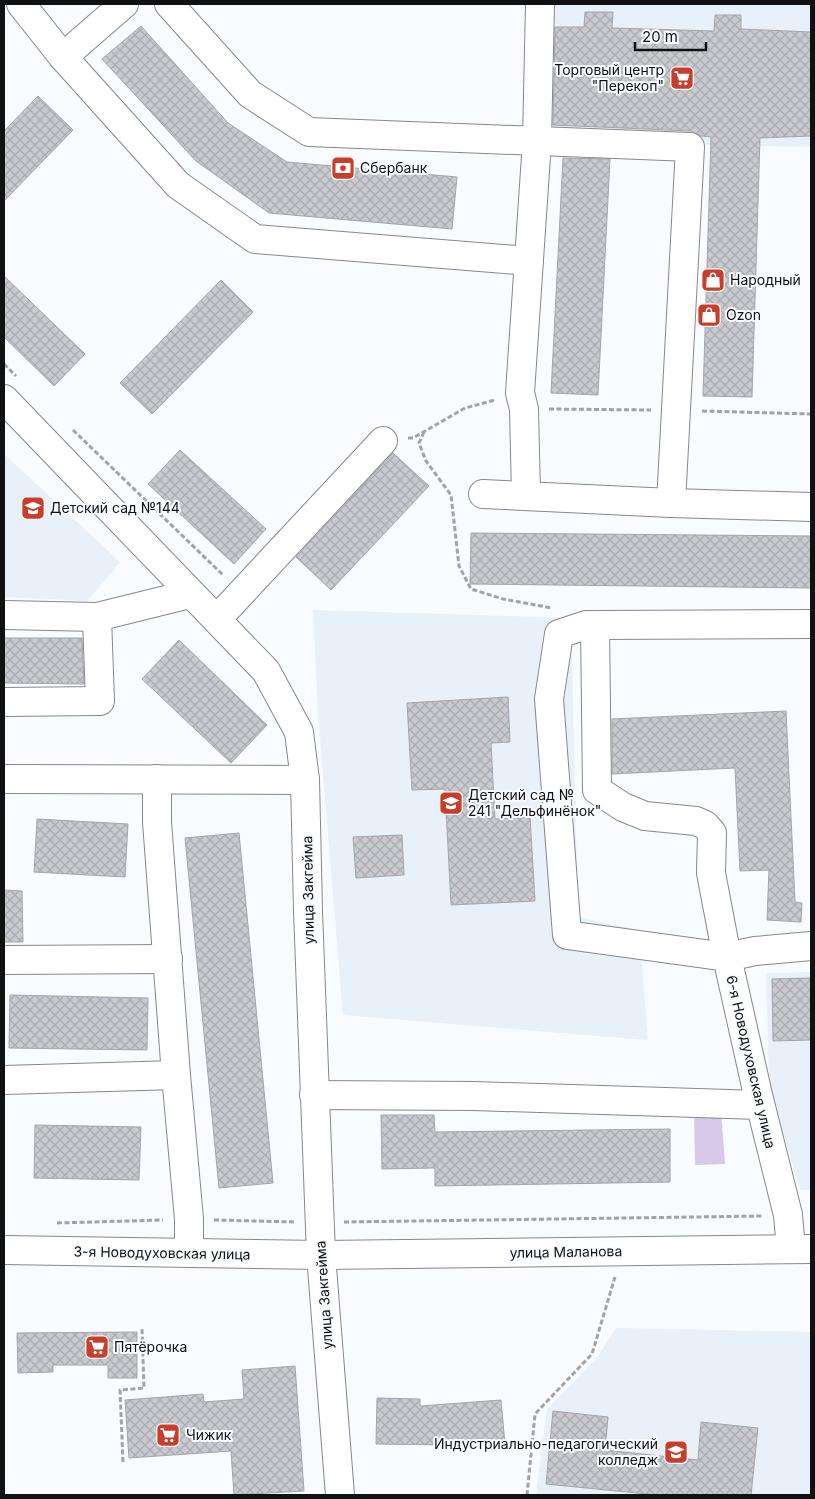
<svg xmlns="http://www.w3.org/2000/svg" width="815" height="1499" font-family="Inter,sans-serif">
	<style>
		.built { fill: #e8f0fa }
		.green { fill: #d7c9e7 }
		.building { fill: url(#building-cross-hatch); stroke: #a4a5a9 }
		.lines { fill: none; stroke-linecap: round; stroke-linejoin: round }
		.minor-casing { stroke: #85888b; stroke-width: 30 }
		.path { stroke: #a1a3a6; stroke-width: 3; stroke-dasharray: 5 2.5; stroke-linecap: butt }
		.minor { stroke: #fff; stroke-width: 28 }
		.labels { text-anchor: middle; stroke-width: 4; stroke-linejoin: round; paint-order: stroke }
		.poi-label { font-size: 14px; fill: #0f1112; stroke: #f8fbff; text-anchor: start }
		.street-label { font-size: 14px; fill: #0f1112; stroke: #f8fbff }
	</style>
	<defs>
		<pattern id="building-cross-hatch" width="8" height="8" patternUnits="userSpaceOnUse" patternTransform="scale(1.25)"><rect width="8" height="8" fill="#c9cacf"/><path d="M0 0l8 8M0 8l8-8" fill="none" stroke="#abacb1"/></pattern>
	</defs>
	<rect width="100%" height="100%" fill="#f8fbff"/>
	<g class="built">
		<polygon points="552,4 811,4 811,147 549,142"/>
		<polygon points="4,454 120,562 87,601 4,597"/>
		<polygon points="313,610 571,618 578,917 639,930 648,1040 343,1015 318,714"/>
		<polygon points="811,972 811,1190 800,1190 769,1084 766,973"/>
		<polygon points="616,1328 811,1332 811,1495 536,1495 547,1409 597,1358"/>
	</g>
	<polygon class="green" points="694,1111 721,1111 725,1164 695,1165"/>
	<g class="building">
		<polygon points="585,12 613,12 612,28 714,31 715,15 741,15 741,29 811,32 811,136 760,138 752,397 703,396 711,137 701,136 691,131 553,125 555,27 584,27"/>
		<polygon points="141,26 228,123 287,162 457,177 452,229 269,213 196,161 102,59"/>
		<polygon points="38,96 73,130 4,201 4,131"/>
		<polygon points="563,158 610,159 598,395 551,393"/>
		<polygon points="4,276 85,354 54,386 4,337"/>
		<polygon points="221,280 253,312 152,414 120,383"/>
		<polygon points="180,450 266,529 234,564 148,484"/>
		<polygon points="393,453 429,486 331,590 296,557"/>
		<polygon points="471,533 811,536 811,588 470,584"/>
		<polygon points="4,638 82,638 84,684 4,683"/>
		<polygon points="179,640 267,725 231,763 142,679"/>
		<polygon points="508,697 510,742 491,743 495,819 530,817 535,901 451,905 445,789 412,790 407,703"/>
		<polygon points="786,711 795,902 802,903 801,922 767,920 769,870 740,871 735,768 612,774 612,719"/>
		<polygon points="37,819 128,824 125,877 34,872"/>
		<polygon points="239,833 273,1183 219,1188 185,838"/>
		<polygon points="402,835 404,875 356,878 353,837"/>
		<polygon points="4,890 22,891 23,942 4,942"/>
		<polygon points="811,978 811,1040 773,1041 772,979"/>
		<polygon points="10,995 148,998 147,1050 9,1048"/>
		<polygon points="381,1115 434,1115 435,1132 670,1129 670,1182 435,1186 435,1168 382,1169"/>
		<polygon points="35,1125 141,1127 139,1180 34,1178"/>
		<polygon points="137,1332 137,1378 108,1378 108,1365 53,1365 53,1372 18,1373 17,1333"/>
		<polygon points="295,1366 304,1491 234,1495 231,1451 129,1458 125,1400 203,1394 204,1402 244,1399 242,1370"/>
		<polygon points="377,1398 420,1399 420,1406 501,1400 505,1444 450,1448 450,1445 376,1444"/>
		<polygon points="553,1411 608,1417 605,1450 698,1460 701,1422 758,1428 751,1495 657,1495 546,1484"/>
	</g>
	<g class="lines">
		<g class="minor-casing">
			<g id="minor">
				<polyline points="21,4 63,57"/>
				<polyline points="124,4 63,57 178,185 255,239 529,261"/>
				<polyline points="169,4 250,94 309,132 690,147 671,503"/>
				<polyline points="4,399 266,671 299,732 305,780 308,911 321,1255 340,1495"/>
				<polyline points="483,494 671,503 811,507"/>
				<polyline points="526,495 524,409 520,393 537,141 540,4"/>
				<polyline points="4,615 97,617 190,594"/>
				<polyline points="217,619 383,441"/>
				<polyline points="595,625 597,790 623,807 645,816 696,821 705,825 712,833 711,873 727,957 567,935 549,699 559,634 586,625 595,625 811,624"/>
				<polyline points="4,702 100,701 97,617"/>
				<polyline points="4,779 305,780"/>
				<polyline points="157,779 157,822 176,1075 189,1219 189,1253"/>
				<polyline points="4,960 168,959"/>
				<polyline points="4,1080 176,1075"/>
				<polyline points="314,1095 474,1096 760,1105"/>
				<polyline points="791,1249 788,1215 758,1095 727,957 755,951 811,946"/>
				<polyline points="4,1250 321,1255 811,1249"/>
			</g>
		</g>
		<g class="path">
			<polyline points="4,364 16,376"/>
			<polyline points="549,409 651,410"/>
			<polyline points="702,411 811,414"/>
			<polyline points="73,430 223,575"/>
			<polyline points="424,432 419,443 426,461 451,495 459,566 471,589 503,599 552,608"/>
			<polyline points="408,438 413,438 465,408 495,400"/>
			<polyline points="214,1220 296,1222"/>
			<polyline points="344,1222 763,1216"/>
			<polyline points="57,1223 163,1220"/>
			<polyline points="123,1462 120,1390 144,1388 142,1329"/>
			<polyline points="527,1495 535,1414 592,1354 615,1277"/>
		</g>
		<use href="#minor" class="minor"/>
	</g>
	<defs>
		<g id="supermarket-square" transform="scale(1.25)"><rect x="-9" y="-9" width="18" height="18" rx="4" fill="#c93d2b" stroke="#f8fbff"/><path d="M-6-5.5h2.5l.6 2H6L4.5 2H-2.5L-4.4-4H-6ZM-1.5 3.2a1.3 1.3 0 1 0 .1 0ZM3 3.2a1.3 1.3 0 1 0 .1 0Z" fill="#fff"/></g>
		<g id="bank-square" transform="scale(1.25)"><rect x="-9" y="-9" width="18" height="18" rx="4" fill="#c93d2b" stroke="#f8fbff"/><path d="M-6-4H6V4H-6ZM0-2.3a2.3 2.3 0 1 0 0 4.6a2.3 2.3 0 1 0 0-4.6Z" fill="#fff"/></g>
		<g id="shop-square" transform="scale(1.25)"><rect x="-9" y="-9" width="18" height="18" rx="4" fill="#c93d2b" stroke="#f8fbff"/><path d="M-5-2.5h2.3a2.7 3.5 0 0 1 5.4 0H5L5.5 6h-11ZM-1.5-2.5h3a1.5 2.3 0 0 0-3 0Z" fill="#fff"/></g>
		<g id="school-square" transform="scale(1.25)"><rect x="-9" y="-9" width="18" height="18" rx="4" fill="#c93d2b" stroke="#f8fbff"/><path d="M0-5L7-2L0 1L-7-2ZM-4 1L0 2.5L4 1V4Q0 6-4 4Z" fill="#fff"/></g>
		<g id="university-square" transform="scale(1.25)"><rect x="-9" y="-9" width="18" height="18" rx="4" fill="#c93d2b" stroke="#f8fbff"/><path d="M0-5L7-2L0 1L-7-2ZM-4 1L0 2.5L4 1V4Q0 6-4 4Z" fill="#fff"/></g>
	</defs>
	<g fill-rule="evenodd">
		<use href="#supermarket-square" x="682" y="78"/>
		<use href="#bank-square" x="343" y="168"/>
		<use href="#shop-square" x="713" y="280"/>
		<use href="#shop-square" x="709" y="315"/>
		<use href="#school-square" x="33" y="508"/>
		<use href="#school-square" x="451" y="803"/>
		<use href="#supermarket-square" x="97" y="1347"/>
		<use href="#supermarket-square" x="168" y="1435"/>
		<use href="#university-square" x="676" y="1452"/>
	</g>
	<g class="labels">
		<g class="poi-label">
			<text x="664" y="75" text-anchor="end">Торговый центр<tspan x="664" dy="16">"Перекоп"</tspan></text>
			<text x="360" y="173">Сбербанк</text>
			<text x="730" y="285">Народный</text>
			<text x="726" y="320">Ozon</text>
			<text x="50" y="513">Детский сад №144</text>
			<text x="468" y="800">Детский сад №<tspan x="468" dy="16">241 "Дельфинёнок"</tspan></text>
			<text x="114" y="1352">Пятёрочка</text>
			<text x="186" y="1440">Чижик</text>
			<text x="658" y="1449" text-anchor="end">Индустриально-педагогический<tspan x="658" dy="16">колледж</tspan></text>
		</g>
		<g class="street-label">
			<text transform="translate(308 890) rotate(-91)" y="5">улица Закгейма</text>
			<text transform="translate(751 1062) rotate(77)" y="5">6-я Новодуховская улица</text>
			<text transform="translate(566 1252) rotate(-1)" y="5">улица Маланова</text>
			<text transform="translate(162 1253) rotate(1)" y="5">3-я Новодуховская улица</text>
			<text transform="translate(324 1295) rotate(-94)" y="5">улица Закгейма</text>
		</g>
	</g>
	<rect width="815" height="1499" fill="none" stroke="#0f1112" stroke-width="10"/>
	<path d="M635 42v8h71v-8" fill="none" stroke="#0f1112" stroke-width="2.5"/>
	<text x="642" y="42" font-size="15" fill="#0f1112" stroke="#f8fbff" stroke-width="4" paint-order="stroke">20 m</text>
</svg>
